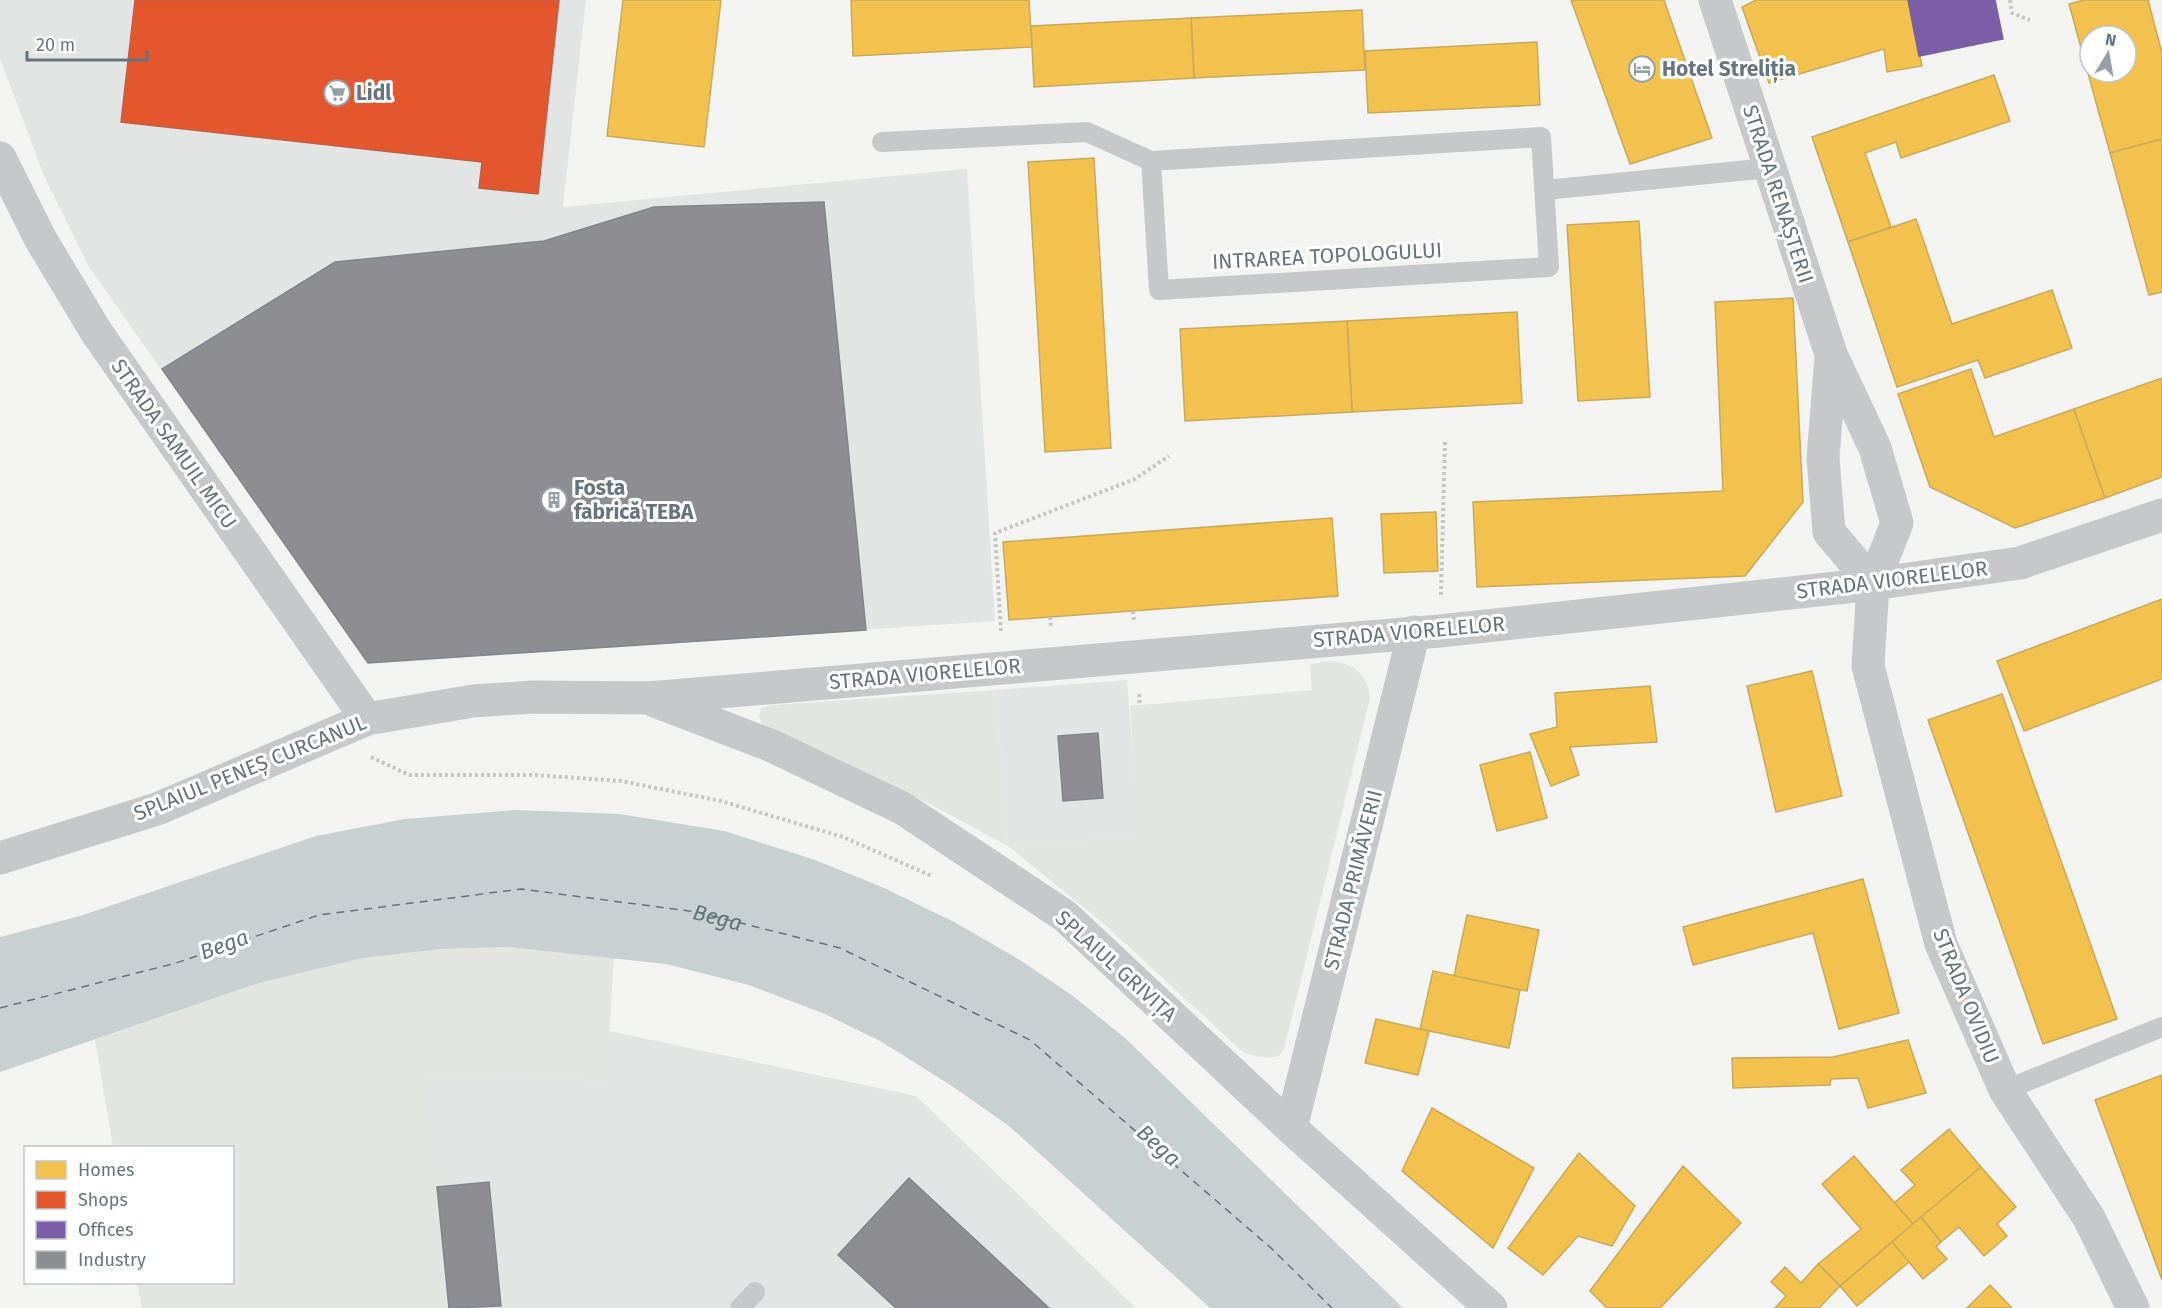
<svg xmlns="http://www.w3.org/2000/svg" width="2162" height="1308" font-family="'Fira Sans',sans-serif">
	<style>
		.built { fill: #e3e4e4 }
		.green { fill: #e2e5e0 }
		.water { fill: #c8d0d2 }
		.homes { fill: #f2c14e; stroke: #c8aa5c; stroke-width: 1.5; fill-rule: evenodd }
		.shops { fill: #e4572e; stroke: #be6046; stroke-width: 1.5 }
		.offices { fill: #7b5ea7; stroke: #75659b; stroke-width: 1.5 }
		.industry { fill: #8d8d92; stroke: #81868c; stroke-width: 1.5 }
		.lines { fill: none; stroke-linecap: round; stroke-linejoin: round }
		.ferry { stroke: #62757b; stroke-width: 1.5; stroke-dasharray: 8 6; stroke-linecap: butt }
		.path { stroke: #c5c6c6; stroke-width: 4; stroke-dasharray: 3 3; stroke-linecap: butt }
		.service { stroke: #c7c8c9; stroke-width: 20 }
		.minor { stroke: #c7c8c9; stroke-width: 33 }
		.labels { text-anchor: middle; stroke-width: 6; stroke-linejoin: round; paint-order: stroke }
		.poi-label { font-size: 21px; font-weight: bold; fill: #66747e; stroke: #fff; text-anchor: start }
		.street-label { font-size: 21px; fill: #66747e; stroke: #fff }
		.water-label { font-size: 22px; font-style: italic; fill: #62757b; stroke: #fff }
	</style>
	<rect width="100%" height="100%" fill="#f3f3f1"/>
	<g class="built">
		<polygon points="0,0 586,0 563,207 967,169 995,621 368,663 89,267 45,178 0,59"/>
		<polygon points="1127,680 1140,836 1008,846 996,690"/>
		<polygon points="609,1031 916,1096 1136,1308 447,1308 424,1077 520,1072 605,1083"/>
	</g>
	<g class="green">
		<path d="M1330 661C1354 663 1368 674 1370 698L1284 1049 1279 1056C1265 1059 1256 1057 1243 1052L1103 923 1008 846 928 803 763 726 759 717 761 708 773 705 996 690 1008 846 1139 836 1130 706 1312 690 1310 664Z"/>
		<polygon points="507,947 614,958 606,1083 520,1072 425,1077 447,1308 142,1308 137,1283 232,1282 232,1148 113,1147 95,1040 259,983 363,958 441,949"/>
	</g>
	<polygon class="water" points="515,810 620,814 724,831 815,860 882,887 954,922 1020,960 1073,996 1125,1038 1403,1308 1210,1308 1009,1126 952,1086 882,1042 825,1014 749,985 666,964 507,947 441,949 363,958 259,983 0,1072 0,937 80,916 316,836 405,819"/>
	<g class="homes">
		<polygon points="623,0 721,0 704,147 607,136"/>
		<polygon points="851,0 1029,0 1032,47 853,56"/>
		<polygon points="1571,0 1664,0 1712,138 1630,164"/>
		<polygon points="1756,0 1908,0 1922,66 1887,72 1884,49 1769,83 1742,7"/>
		<path d="M2084 0H2148L2162 53V139L2110 153 2069 4ZM2090 36H2126V72H2090Z"/>
		<polygon points="1362,10 1365,70 1194,78 1191,18"/>
		<polygon points="1191,18 1194,78 1034,87 1031,26"/>
		<polygon points="1537,42 1540,105 1368,113 1365,51"/>
		<polygon points="1994,75 2010,121 1901,158 1896,142 1865,153 1891,227 1848,242 1812,137"/>
		<polygon points="2162,139 2162,292 2149,295 2110,153"/>
		<polygon points="1094,158 1111,448 1045,452 1028,162"/>
		<polygon points="1916,219 1952,324 2052,290 2072,348 1985,378 1978,360 1897,387 1848,242"/>
		<polygon points="1639,221 1650,397 1578,401 1567,225"/>
		<polygon points="1793,298 1803,502 1745,576 1477,587 1473,502 1723,491 1715,302"/>
		<polygon points="1517,312 1522,403 1352,412 1347,321"/>
		<polygon points="1347,321 1352,412 1185,421 1180,329"/>
		<polygon points="1971,369 1994,437 2074,409 2105,498 2015,528 1930,487 1898,394"/>
		<polygon points="2162,378 2162,477 2105,498 2074,409"/>
		<polygon points="1436,512 1438,571 1384,573 1381,514"/>
		<polygon points="1332,518 1338,596 1009,620 1003,542"/>
		<polygon points="2162,599 2162,679 2024,731 1997,661"/>
		<polygon points="1812,671 1842,796 1776,812 1747,686"/>
		<polygon points="1650,686 1657,742 1570,747 1579,775 1551,786 1530,734 1557,727 1555,693"/>
		<polygon points="2002,694 2117,1019 2043,1044 1928,720"/>
		<polygon points="1530,752 1547,818 1497,831 1480,765"/>
		<polygon points="1863,879 1899,1013 1839,1029 1813,933 1693,965 1683,927"/>
		<polygon points="1467,915 1539,930 1527,991 1454,976"/>
		<polygon points="1433,971 1520,990 1509,1048 1420,1029"/>
		<polygon points="1376,1019 1429,1031 1418,1075 1365,1063"/>
		<polygon points="1908,1040 1926,1093 1868,1108 1858,1078 1831,1079 1830,1085 1733,1088 1732,1058 1833,1057"/>
		<polygon points="2162,1075 2162,1280 2095,1100"/>
		<polygon points="1432,1108 1534,1168 1493,1248 1402,1171"/>
		<polygon points="1949,1129 1981,1167 1913,1224 1894,1203 1915,1185 1901,1170"/>
		<polygon points="1579,1153 1635,1206 1612,1246 1578,1236 1543,1275 1508,1248"/>
		<polygon points="1854,1156 1913,1224 1840,1286 1818,1264 1861,1229 1822,1184"/>
		<polygon points="1683,1166 1741,1223 1660,1308 1607,1308 1590,1291"/>
		<polygon points="1981,1167 2016,1207 1997,1224 2007,1236 1984,1256 1959,1227 1941,1242 1921,1217"/>
		<polygon points="1921,1217 1941,1242 1936,1247 1947,1259 1923,1279 1892,1242"/>
		<polygon points="1892,1242 1909,1262 1857,1306 1840,1286"/>
		<polygon points="1818,1264 1840,1286 1819,1308 1775,1308 1786,1296 1771,1282 1785,1267 1801,1283"/>
		<polygon points="1990,1285 2012,1308 1967,1308"/>
	</g>
	<polygon class="shops" points="135,0 559,0 538,194 479,188 482,162 121,122"/>
	<polygon class="offices" points="1908,0 1995,0 2003,39 1919,56"/>
	<g class="industry">
		<polygon points="824,202 866,630 368,663 162,369 335,262 544,241 654,207"/>
		<polygon points="1098,733 1103,798 1063,801 1058,736"/>
		<polygon points="909,1178 1049,1308 896,1308 838,1255"/>
		<polygon points="489,1182 501,1306 449,1308 437,1187"/>
	</g>
	<g class="lines">
		<path class="ferry" id="s1" d="M0 1008 176 963 319 915 521 889 697 912 840 948 1030 1040 1271 1248 1332 1308"/>
		<g class="path">
			<polyline points="2010,0 2012,13 2030,20"/>
			<polyline points="1441,595 1445,440"/>
			<polyline points="1133,611 1134,621"/>
			<polyline points="1050,617 1051,628"/>
			<polyline points="1001,631 995,533 1135,479 1169,456"/>
			<polyline points="1139,694 1140,706"/>
			<polyline points="371,757 409,775 535,775 621,781 721,801 843,837 932,876"/>
		</g>
		<g class="service">
			<polyline points="882,142 1087,132 1151,161 1541,137 1549,267 1159,290 1151,161"/>
			<polyline points="1545,190 1769,168"/>
			<polyline points="2005,1090 2162,1027"/>
			<polyline points="740,1308 755,1292"/>
		</g>
		<g class="minor">
			<polyline points="1715,0 1831,354 1875,448 1897,523 1873,584 1868,666 1941,944 2005,1090 2089,1218 2133,1308"/>
			<polyline points="0,158 41,240 97,333 367,719"/>
			<polyline points="1831,357 1823,458 1829,532 1873,584"/>
			<polyline points="655,701 772,746 902,808 1065,916 1291,1128 1491,1308"/>
			<polyline points="0,858 157,809 367,719 473,701 534,697 648,698 1440,631 1873,584 2020,563 2162,515"/>
			<polyline points="1291,1128 1414,632"/>
		</g>
	</g>
	<defs>
		<g id="hotel-ring" transform="scale(1.35)"><circle r="9.5" fill="#fff" stroke="#97a0a6" stroke-width="1.5"/><path d="M-6-4.5h1.5V1H6V5H4.5V3h-9V5H-6ZM-4 0a1.8 1.8 0 1 1 3.6 0ZM.5 0V-2.5h3Q6-2.5 6 0Z" fill="#97a0a6"/></g>
		<g id="supermarket-ring" transform="scale(1.35)"><circle r="9.5" fill="#fff" stroke="#97a0a6" stroke-width="1.5"/><path d="M-6-5.5h2.5l.6 2H6L4.5 2H-2.5L-4.4-4H-6ZM-1.5 3.2a1.3 1.3 0 1 0 .1 0ZM3 3.2a1.3 1.3 0 1 0 .1 0Z" fill="#97a0a6"/></g>
		<g id="building-ring" transform="scale(1.35)"><circle r="9.5" fill="#fff" stroke="#97a0a6" stroke-width="1.5"/><path d="M-4-6H4V6H1V3H-1V6H-4ZM-2.5-4.3h1.7v1.8h-1.7ZM.8-4.3h1.7v1.8H.8ZM-2.5-1h1.7V.8h-1.7ZM.8-1h1.7V.8H.8Z" fill="#97a0a6"/></g>
	</defs>
	<g fill-rule="evenodd">
		<use href="#hotel-ring" x="1642" y="69"/>
		<use href="#supermarket-ring" x="337" y="93"/>
		<use href="#building-ring" x="554" y="500"/>
	</g>
	<g class="labels">
		<g class="poi-label">
			<text x="1662" y="76">Hotel Streliția</text>
			<text x="356" y="100">Lidl</text>
			<text x="574" y="495">Fosta<tspan x="574" dy="24">fabrică TEBA</tspan></text>
		</g>
		<g class="street-label">
			<text transform="translate(1778 194) rotate(72)" y="7">STRADA RENAȘTERII</text>
			<text transform="translate(1327 256) rotate(-3)" y="7">INTRAREA TOPOLOGULUI</text>
			<text transform="translate(174 444) rotate(55)" y="7">STRADA SAMUIL MICU</text>
			<text transform="translate(1892 580) rotate(-7)" y="7">STRADA VIORELELOR</text>
			<text transform="translate(1409 632) rotate(-5)" y="7">STRADA VIORELELOR</text>
			<text transform="translate(925 674) rotate(-5)" y="7">STRADA VIORELELOR</text>
			<text transform="translate(250 768) rotate(-22)" y="7">SPLAIUL PENEȘ CURCANUL</text>
			<text transform="translate(1353 880) rotate(-76)" y="7">STRADA PRIMĂVERII</text>
			<text transform="translate(1116 966) rotate(42)" y="7">SPLAIUL GRIVIȚA</text>
			<text transform="translate(1966 996) rotate(68)" y="7">STRADA OVIDIU</text>
		</g>
		<g class="water-label">
			<text dy="8" stroke="none"><textPath href="#s1" startOffset="735">Bega</textPath></text>
			<text transform="translate(224 944) rotate(-20)" y="8">Bega</text>
			<text transform="translate(1159 1145) rotate(42)" y="8">Bega</text>
		</g>
	</g>
	<rect x="24" y="1146" width="210" height="138" fill="#ffffff" stroke="#c2c7cb" stroke-width="1.5"/>
	<rect x="36" y="1161" width="30" height="18" fill="#f2c14e" stroke="#c2c7cb" stroke-width="1.5"/>
	<text x="78" y="1176" font-size="18" fill="#66747e">Homes</text>
	<rect x="36" y="1191" width="30" height="18" fill="#e4572e" stroke="#c2c7cb" stroke-width="1.5"/>
	<text x="78" y="1206" font-size="18" fill="#66747e">Shops</text>
	<rect x="36" y="1221" width="30" height="18" fill="#7b5ea7" stroke="#c2c7cb" stroke-width="1.5"/>
	<text x="78" y="1236" font-size="18" fill="#66747e">Offices</text>
	<rect x="36" y="1251" width="30" height="18" fill="#8d8d92" stroke="#c2c7cb" stroke-width="1.5"/>
	<text x="78" y="1266" font-size="18" fill="#66747e">Industry</text>
	<g transform="translate(2108 54) rotate(11)"><circle r="28" fill="#ffffff" stroke="#c2c7cb" stroke-width="1.5"/>
	<path d="M0-4.5L10 22L0 15L-10 22Z" fill="#97a0a6"/>
	<text y="-9" font-size="16" font-weight="bold" text-anchor="middle" fill="#66747e">N</text>
	</g>
	<path d="M27 51v9h120v-9" fill="none" stroke="#66747e" stroke-width="3"/>
	<text x="36" y="51" font-size="18" fill="#66747e" stroke="#ffffff" stroke-width="4.5" paint-order="stroke">20 m</text>
</svg>
